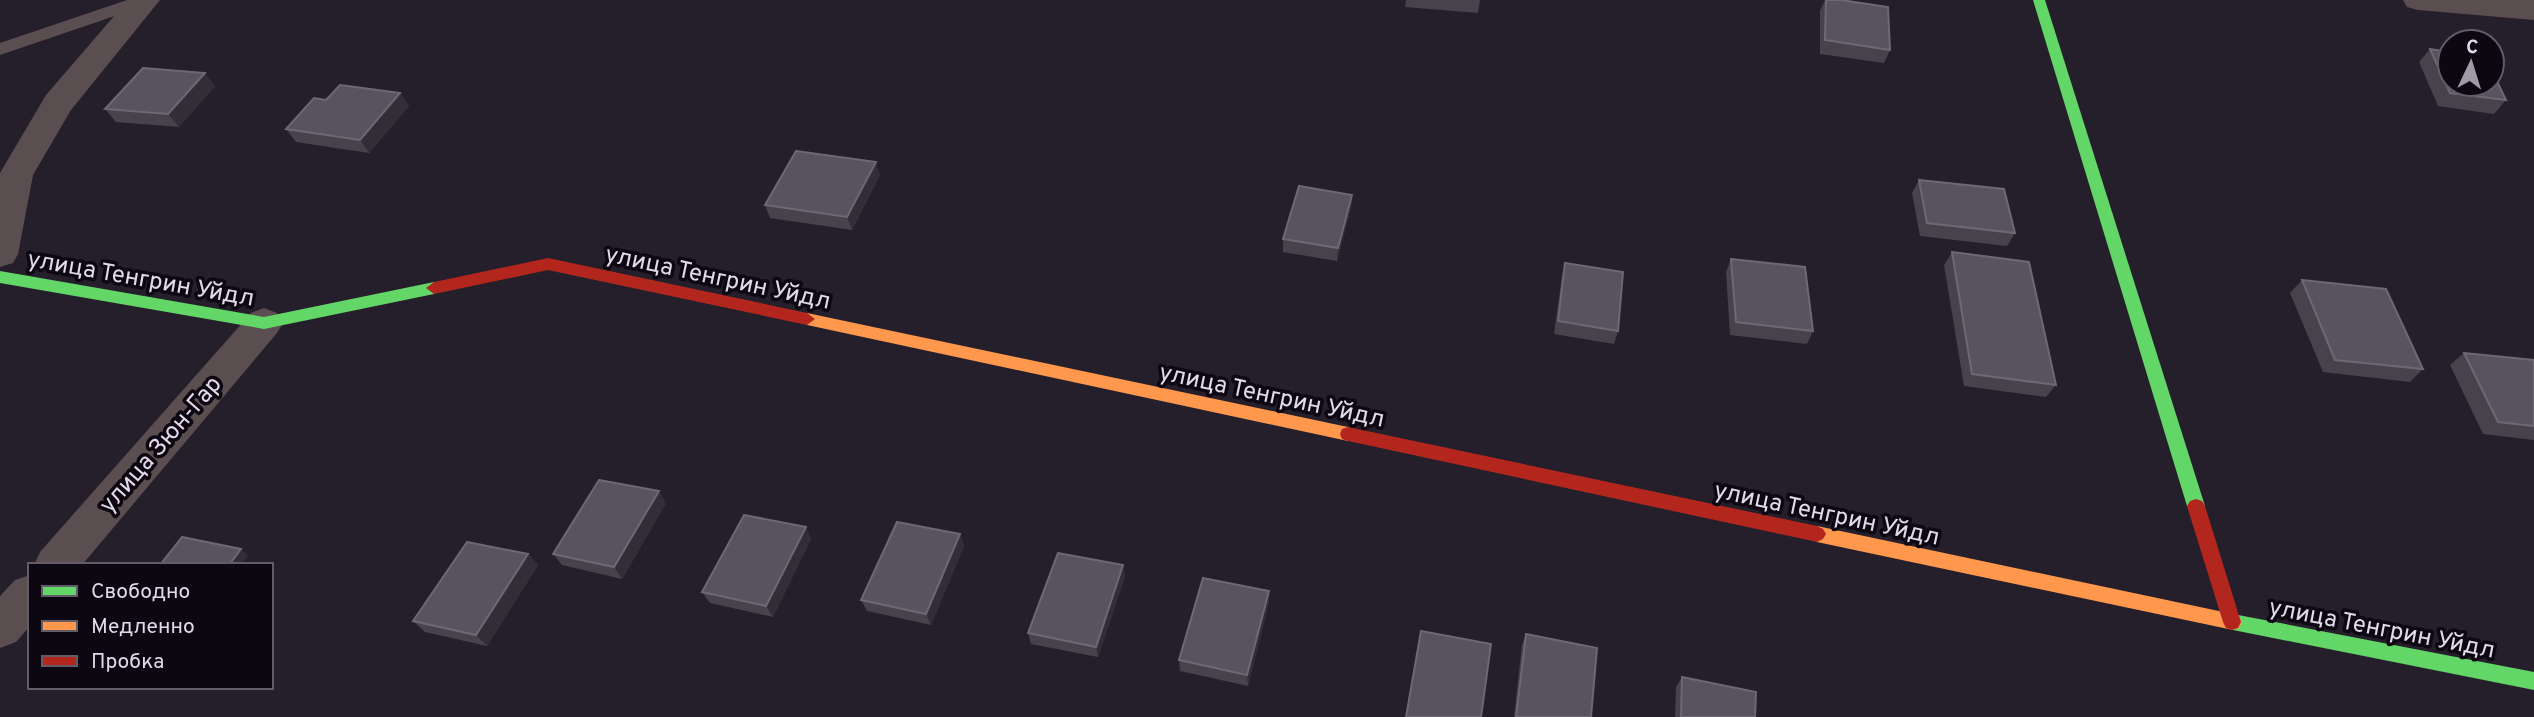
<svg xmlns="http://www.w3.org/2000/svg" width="2534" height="717" font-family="Overpass,sans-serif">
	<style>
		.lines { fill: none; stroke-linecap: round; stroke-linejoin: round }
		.lane { fill: #5a4e50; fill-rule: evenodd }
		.street { fill: #5a4e50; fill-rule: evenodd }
		.fast { fill: #63d668; fill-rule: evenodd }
		.slow { fill: #ff974d; fill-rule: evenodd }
		.jam { fill: #b3261e; fill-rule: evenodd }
		.wall { fill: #48424d }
		.shaded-wall { fill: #332d38 }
		.building { fill: #58535e; stroke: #6e6874; stroke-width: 2 }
		.labels { text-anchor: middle; stroke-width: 7; stroke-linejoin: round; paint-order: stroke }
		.street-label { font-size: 24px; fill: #e2daea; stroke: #0c0711 }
	</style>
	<rect width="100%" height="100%" fill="#251f2b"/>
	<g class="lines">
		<polygon class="lane" points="127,0 152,0 150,4 0,55 0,43"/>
		<g class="street">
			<polygon points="128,0 160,0 71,110 33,175 18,254 13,263 0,267 0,173 46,95"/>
			<polygon points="2403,0 2534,0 2534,20 2418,10 2407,7"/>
			<polygon points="264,308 277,313 283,323 277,333 82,565 34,565 40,552 251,313"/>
			<polygon points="30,575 30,626 16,642 0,648 0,596 15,580"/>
		</g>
		<g class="fast">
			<polygon points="2033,0 2045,0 2205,506 2202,511 2196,513 2190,511 2187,506"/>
			<polygon points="0,271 264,317 434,282 442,288 434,294 264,329 0,283"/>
			<polygon points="2233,614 2534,672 2534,690 2233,630 2227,628 2224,622 2227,616"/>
		</g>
		<g class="slow">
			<polygon points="807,313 1348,427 1354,429 1356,434 1354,439 1348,441 807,325 799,319"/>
			<polygon points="1817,526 2233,614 2239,616 2242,622 2239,628 2233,630 1817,542 1811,539 1808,534 1811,529"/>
		</g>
		<g class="jam">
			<polygon points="548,258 807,313 815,319 807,325 548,270 434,294 426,288 434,282"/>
			<polygon points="1348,427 1817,526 1823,529 1826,534 1823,539 1817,542 1348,441 1342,439 1340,434 1342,429"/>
			<polygon points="2196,499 2202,501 2205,506 2241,622 2238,628 2232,630 2226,628 2223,622 2187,506 2190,501"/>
		</g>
	</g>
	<g class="wall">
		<polygon points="1406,0 1480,0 1478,13 1405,7"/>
		<polygon points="1825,0 1841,0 1890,50 1884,63 1820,54 1820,11"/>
		<polygon points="2430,49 2506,100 2494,114 2438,106 2419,62"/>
		<polygon points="215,86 179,127 116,122 105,109"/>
		<polygon points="400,93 409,106 369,153 296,142 286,129 326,100"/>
		<polygon points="880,175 852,230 770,218 765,205"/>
		<polygon points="1919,180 2015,233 2007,246 1920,236 1912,193"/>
		<polygon points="1352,195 1351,208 1337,261 1283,252 1283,239"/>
		<polygon points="1952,252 2056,385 2046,397 1964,386 1944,265"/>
		<polygon points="1731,259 1813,331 1807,344 1730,335 1726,272"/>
		<polygon points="1565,263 1618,331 1614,344 1554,334 1562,276"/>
		<polygon points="2302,280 2423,369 2410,382 2323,372 2290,293"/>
		<polygon points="2464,353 2534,360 2534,440 2483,434 2450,365"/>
		<polygon points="666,503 622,579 562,565 553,554"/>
		<polygon points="806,527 811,539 773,617 710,603 702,592"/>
		<polygon points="960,534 964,546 931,625 867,611 861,600"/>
		<polygon points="528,554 538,565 487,646 425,632 413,621"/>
		<polygon points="1123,565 1125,576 1098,657 1031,644 1028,633"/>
		<polygon points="1269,602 1248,686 1180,671 1179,660"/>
		<polygon points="1526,634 1591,717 1514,717 1522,645"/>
		<polygon points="1682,677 1755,717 1675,717 1676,687"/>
	</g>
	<g class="shaded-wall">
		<polygon points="205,73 215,86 179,127 168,114"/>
		<polygon points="400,93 409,106 369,153 360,140"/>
		<polygon points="876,162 880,175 852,230 847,217"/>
		<polygon points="1352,195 1351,208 1337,261 1338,248"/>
		<polygon points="659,491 666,503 622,579 614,567"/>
		<polygon points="806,527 811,539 773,617 766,606"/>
		<polygon points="960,534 964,546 931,625 926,614"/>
		<polygon points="241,549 248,556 241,565 229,565"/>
		<polygon points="528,554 538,565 487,646 476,635"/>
		<polygon points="1123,565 1125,576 1098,657 1096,647"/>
		<polygon points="1269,591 1269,602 1248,686 1247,675"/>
	</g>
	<g class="building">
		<polygon points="1826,0 1841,0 1888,7 1890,50 1825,40"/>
		<polygon points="2430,49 2450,52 2450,84 2492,84 2492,71 2506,100 2450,93"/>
		<polygon points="143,68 205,73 168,114 105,109"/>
		<polygon points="340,85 400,93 360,140 286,129 314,98 326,100"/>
		<polygon points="796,151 876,162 847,217 765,205"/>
		<polygon points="1919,180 2004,189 2015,233 1927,223"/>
		<polygon points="1299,186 1352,195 1338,248 1283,239"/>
		<polygon points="1952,252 2029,262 2056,385 1972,374"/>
		<polygon points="1731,259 1805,267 1813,331 1736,322"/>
		<polygon points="1565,263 1623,272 1618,331 1558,321"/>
		<polygon points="2302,280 2386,289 2423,369 2335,360"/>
		<polygon points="2464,353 2534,360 2534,426 2498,422"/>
		<polygon points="599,480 659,491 614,567 553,554"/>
		<polygon points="744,515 806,527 766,606 702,592"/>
		<polygon points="897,522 960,534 926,614 861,600"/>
		<polygon points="182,537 241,549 229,565 160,565"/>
		<polygon points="467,542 528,554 476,635 413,621"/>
		<polygon points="1058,553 1123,565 1096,647 1028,633"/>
		<polygon points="1203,578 1269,591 1247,675 1179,660"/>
		<polygon points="1421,631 1491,644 1481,717 1406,717"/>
		<polygon points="1526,634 1597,648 1591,717 1516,717"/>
		<polygon points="1682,677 1756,692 1755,717 1681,717"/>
	</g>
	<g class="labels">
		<g class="street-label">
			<text transform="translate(718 277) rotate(12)" y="8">улица Тенгрин Уйдл</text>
			<text transform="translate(141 278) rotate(10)" y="8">улица Тенгрин Уйдл</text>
			<text transform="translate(1272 395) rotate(12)" y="8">улица Тенгрин Уйдл</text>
			<text transform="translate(160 444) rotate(-49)" y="8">улица Зюн-Гар</text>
			<text transform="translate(1827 513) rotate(12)" y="8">улица Тенгрин Уйдл</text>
			<text transform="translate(2382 628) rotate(11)" y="8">улица Тенгрин Уйдл</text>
		</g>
	</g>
	<rect x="28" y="563" width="245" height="126" fill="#0c0711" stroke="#625b68" stroke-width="2"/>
	<rect x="42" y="586" width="35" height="10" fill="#63d668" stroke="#625b68" stroke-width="2"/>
	<text x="91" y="598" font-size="21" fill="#e2daea">Свободно</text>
	<rect x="42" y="621" width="35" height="10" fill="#ff974d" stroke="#625b68" stroke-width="2"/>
	<text x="91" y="633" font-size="21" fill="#e2daea">Медленно</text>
	<rect x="42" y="656" width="35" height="10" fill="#b3261e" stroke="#625b68" stroke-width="2"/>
	<text x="91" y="668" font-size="21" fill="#e2daea">Пробка</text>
	<g transform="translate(2471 63) rotate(4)"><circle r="33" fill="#0c0711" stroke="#625b68" stroke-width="2"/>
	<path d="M0-5L12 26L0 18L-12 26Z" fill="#a099a7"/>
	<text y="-10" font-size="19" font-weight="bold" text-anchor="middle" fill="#e2daea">С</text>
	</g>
</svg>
